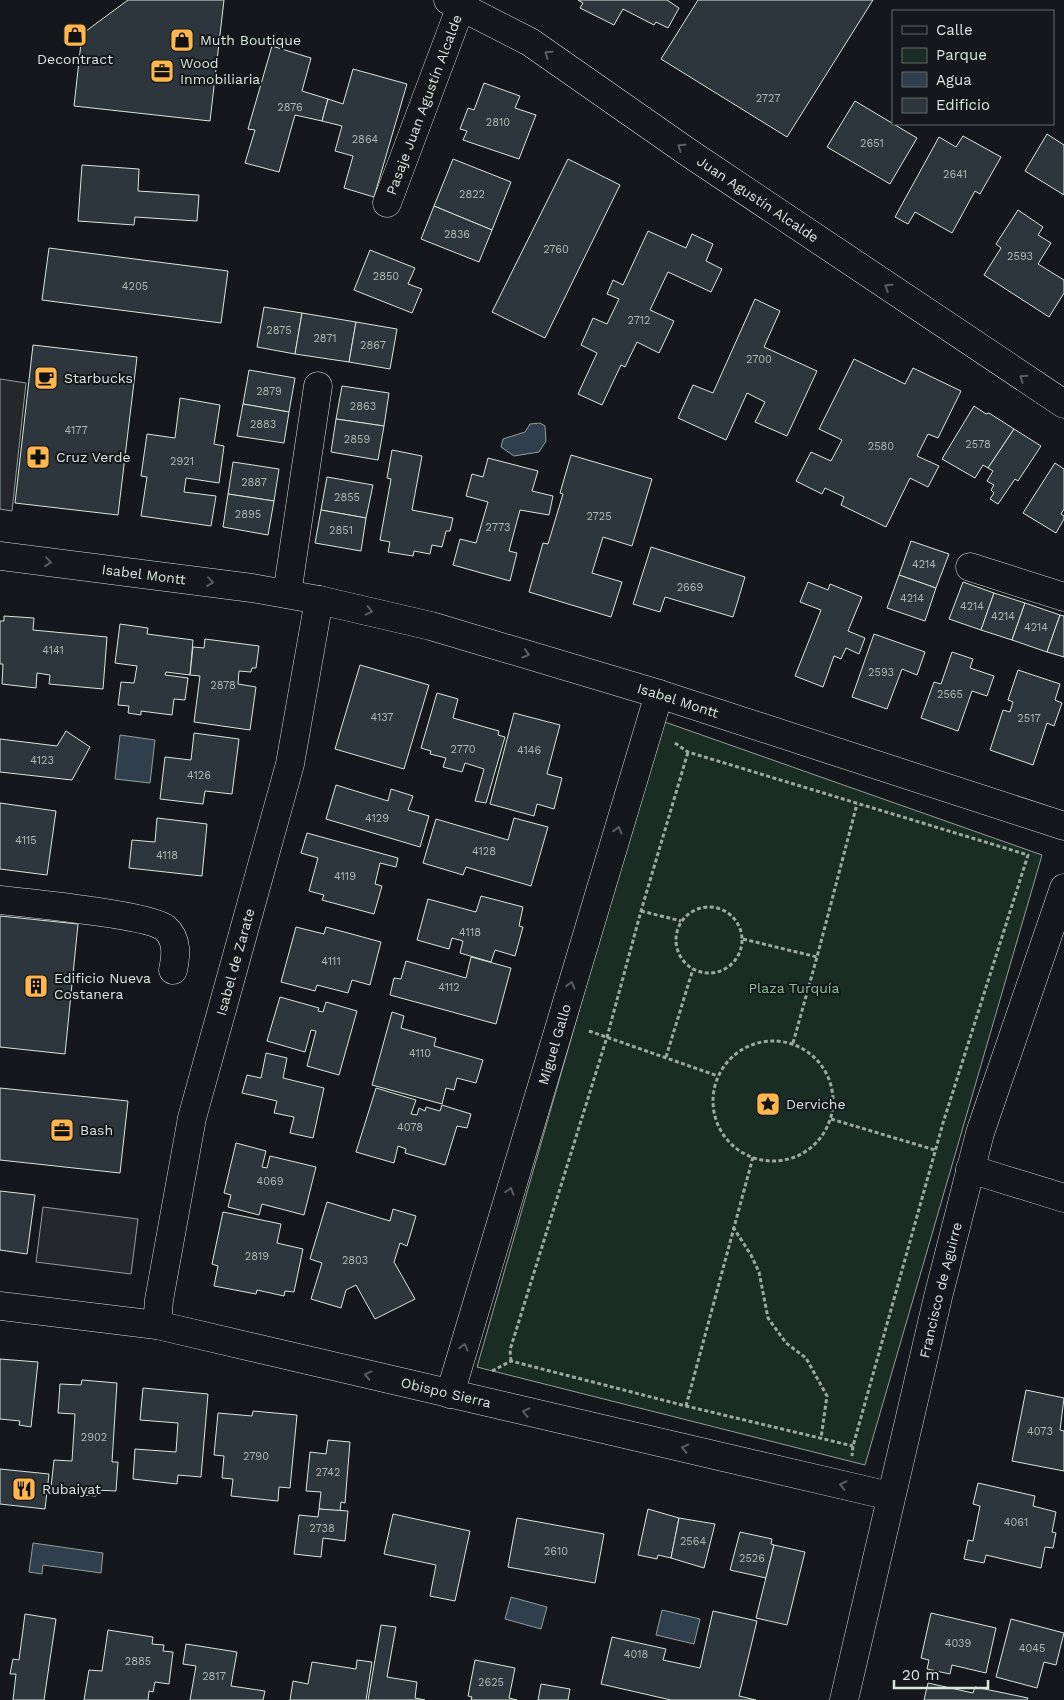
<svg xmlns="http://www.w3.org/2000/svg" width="1064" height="1700" font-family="'Work Sans',sans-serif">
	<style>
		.green { fill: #1a2d24; stroke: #939e99 }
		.parking { fill: #24282b; stroke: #939e99 }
		.water { fill: #2f3f4d; stroke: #939e99 }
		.building { fill: #2c363c; stroke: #d8e6dc }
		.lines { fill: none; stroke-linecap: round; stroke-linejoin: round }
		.minor-casing { stroke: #d8e6dc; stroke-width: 29 }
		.path { stroke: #9da8a2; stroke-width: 3; stroke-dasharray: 4 2.5; stroke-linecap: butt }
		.minor { stroke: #14181c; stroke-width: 28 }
		.oneway { stroke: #59605f }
		.labels { text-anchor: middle; stroke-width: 4; stroke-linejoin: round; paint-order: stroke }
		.number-label { font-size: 11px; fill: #adbab4 }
		.poi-label { font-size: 14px; fill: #d8e6dc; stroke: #14181c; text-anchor: start }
		.street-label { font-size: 14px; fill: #d8e6dc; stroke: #14181c }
		.park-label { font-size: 14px; fill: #8ac095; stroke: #14181c }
	</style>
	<rect width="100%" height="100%" fill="#14181c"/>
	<polygon class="green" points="662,721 1042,855 865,1465 477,1367"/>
	<g class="parking">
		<polygon points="0,379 26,383 12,511 0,509"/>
		<polygon points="43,1207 138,1219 131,1274 36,1262"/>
	</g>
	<g class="water">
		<polygon points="540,423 545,426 546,441 539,452 514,456 501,447 503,439 525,432 530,424"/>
		<polygon points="120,735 155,740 150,783 115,779"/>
		<polygon points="33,1543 103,1553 101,1573 43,1565 42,1574 29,1572"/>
		<polygon points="511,1597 547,1607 541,1629 505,1619"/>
		<polygon points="662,1610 700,1619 694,1644 656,1635"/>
	</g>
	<g class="building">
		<polygon points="128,0 224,0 210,121 74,106 82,34"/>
		<polygon points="578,0 667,0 679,8 668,28 656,22 654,25 623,9 614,25 580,8 583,3"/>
		<polygon points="698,0 873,0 787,137 661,59"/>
		<polygon points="272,46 311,58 302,91 328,99 322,121 295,115 279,172 245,163 255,130 248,129"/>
		<polygon points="353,69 407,84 374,197 344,188 353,156 335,151 342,126 322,121 328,99 343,104"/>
		<polygon points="484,83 520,96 515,108 536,115 519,159 463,140 467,131 460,129 468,108 474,110"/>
		<polygon points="855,101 917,138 890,184 827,147"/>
		<polygon points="1047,134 1064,145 1064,195 1025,171"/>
		<polygon points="963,136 1001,157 980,194 975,191 952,233 915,212 908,224 895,217 939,137 956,147"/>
		<polygon points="453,159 511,182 492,230 434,206"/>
		<polygon points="568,159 620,185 545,338 492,312"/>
		<polygon points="82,165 139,169 138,191 199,195 197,221 135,217 134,225 78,221"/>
		<polygon points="434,206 492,230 479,262 421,239"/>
		<polygon points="1018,210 1043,227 1038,235 1051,243 1038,264 1064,280 1064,293 1049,317 984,275 1001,248 996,244"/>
		<polygon points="648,231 686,248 692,234 713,244 706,261 722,269 711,292 668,272 650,310 674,321 659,353 637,342 625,367 621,365 602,405 578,394 597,353 581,345 593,318 607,324 619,299 607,294 613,280 623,285"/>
		<polygon points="49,248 228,271 221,323 42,300"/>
		<polygon points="370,250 415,268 408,284 422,289 412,313 354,290"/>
		<polygon points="755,299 780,311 764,347 817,371 787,436 755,422 765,402 747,393 726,440 678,418 693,385 713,393"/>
		<polygon points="264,307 302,313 295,354 257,347"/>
		<polygon points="302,313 356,322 349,362 295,354"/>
		<polygon points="356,322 397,329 390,369 349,362"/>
		<polygon points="33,345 137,357 118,515 15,503"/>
		<polygon points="854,359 905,384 913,368 961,391 938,438 928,434 917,456 939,466 928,487 910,478 886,527 841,505 844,497 825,488 822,494 796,481 811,452 831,461 842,440 819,429"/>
		<polygon points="249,370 295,378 289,412 243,404"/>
		<polygon points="342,386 389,393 384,426 336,419"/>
		<polygon points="180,398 220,405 214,444 224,446 219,483 186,478 184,492 216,496 211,526 141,516 147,477 141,476 147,434 175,438"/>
		<polygon points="243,404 289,412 284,443 237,436"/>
		<polygon points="974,406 986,414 989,413 1014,429 988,468 983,465 975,478 942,459"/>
		<polygon points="336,419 384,426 378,460 331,452"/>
		<polygon points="1014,429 1041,446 1018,481 1015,479 998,504 990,499 994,493 991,490 994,485 987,481 993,471 988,468"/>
		<polygon points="392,450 422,456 412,510 453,518 450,531 446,531 442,547 432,545 430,554 414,551 413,556 388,552 390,542 380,540 391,479 387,478"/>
		<polygon points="571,455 652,479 632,546 603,537 592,573 622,582 611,617 529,592 543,543 548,544 563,494 560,493"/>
		<polygon points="488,458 538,471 532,491 553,496 549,515 520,510 509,551 517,553 510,581 453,565 460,539 476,543 488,502 466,496 472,474 483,477"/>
		<polygon points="233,462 279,469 274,501 228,494"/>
		<polygon points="1055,463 1064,469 1064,509 1061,514 1064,516 1064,519 1056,533 1023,513"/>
		<polygon points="327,477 373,485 366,518 321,510"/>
		<polygon points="228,494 274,501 268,535 223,527"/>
		<polygon points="321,510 366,518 361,551 315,543"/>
		<polygon points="911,541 949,554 936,588 899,575"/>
		<polygon points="651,547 745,577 733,617 665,597 660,612 633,604"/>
		<polygon points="899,575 936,588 925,621 887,608"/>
		<polygon points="808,582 828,590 830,584 862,597 848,631 865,638 859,654 846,648 841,659 834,656 823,687 795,676 821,610 800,602"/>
		<polygon points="963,582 994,593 981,630 949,619"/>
		<polygon points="994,593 1025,603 1012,640 981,630"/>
		<polygon points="1025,603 1060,615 1047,652 1012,640"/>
		<polygon points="1060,615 1064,616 1064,657 1047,652"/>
		<polygon points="4,616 34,618 33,630 107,637 103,689 49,684 50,675 37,673 36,688 2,684 3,664 0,664 0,621 4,621"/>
		<polygon points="120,624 148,628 147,634 193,640 190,675 166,672 165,675 188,678 185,700 174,699 172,715 141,711 141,715 128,713 129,706 118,705 121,682 134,683 137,666 115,663"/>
		<polygon points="874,634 925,652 917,675 902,669 887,709 852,697"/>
		<polygon points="205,639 259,646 256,668 252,668 251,672 239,671 238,684 256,687 250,730 194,722 200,676 190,675 193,647 204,648"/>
		<polygon points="952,652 973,659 970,668 994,676 987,696 972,691 958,731 921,718 934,682 941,684"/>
		<polygon points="360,665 429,685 404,769 335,749"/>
		<polygon points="1018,670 1060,684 1055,700 1062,703 1054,726 1047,723 1033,765 990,750 1003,710 1010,712 1013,702 1008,700"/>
		<polygon points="437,693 458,699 453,718 499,731 498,735 505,737 486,803 475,801 484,769 465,763 462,772 443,767 446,758 430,754 431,751 421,748"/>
		<polygon points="514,713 560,725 547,774 562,778 554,809 537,804 534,816 490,804"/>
		<polygon points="66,731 90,747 72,780 0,772 0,739 57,746"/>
		<polygon points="194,733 239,739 232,794 205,791 203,804 160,799 165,757 191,760"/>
		<polygon points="336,785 388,801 391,789 413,796 408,810 429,816 420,847 326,819"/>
		<polygon points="0,803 56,811 47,875 0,869"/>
		<polygon points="157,818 207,824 202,876 129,868 132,840 155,842"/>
		<polygon points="514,818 548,827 531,886 466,867 463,875 423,863 436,819 508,840"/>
		<polygon points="307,833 398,858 396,867 380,863 375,884 382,886 374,914 322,900 324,895 309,891 318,858 301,853"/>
		<polygon points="481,896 523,907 519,926 523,927 515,956 495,950 491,962 460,953 463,941 452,938 449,949 417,940 428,899 476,912"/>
		<polygon points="0,916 78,924 65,1054 0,1047"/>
		<polygon points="296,927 324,934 326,927 381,942 370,985 352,980 348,993 317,985 315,991 281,982"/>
		<polygon points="471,957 511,968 496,1024 390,995 394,978 401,979 406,961 466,978"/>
		<polygon points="280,997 319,1008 318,1011 323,1012 326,1002 357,1011 339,1075 307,1066 316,1031 311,1030 305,1052 267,1041"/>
		<polygon points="392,1012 404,1016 401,1028 436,1038 434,1046 483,1060 476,1083 457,1078 454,1090 446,1088 442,1104 372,1085"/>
		<polygon points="266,1053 287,1058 283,1078 324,1088 313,1138 290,1133 294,1117 274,1113 277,1101 242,1093 247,1075 261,1078"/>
		<polygon points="0,1088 128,1101 120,1173 0,1160"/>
		<polygon points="376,1088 416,1100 411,1114 417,1115 419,1108 425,1111 426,1107 440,1111 442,1105 471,1114 467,1128 457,1126 445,1165 405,1153 406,1149 398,1146 394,1163 356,1152"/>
		<polygon points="236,1143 266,1151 262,1167 267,1168 270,1156 316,1167 304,1215 262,1204 259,1215 228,1207 231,1195 224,1193"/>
		<polygon points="0,1191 35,1195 27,1254 0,1250"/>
		<polygon points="327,1202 390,1221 393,1209 416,1216 407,1246 400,1243 394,1262 415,1299 375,1319 356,1285 346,1290 341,1308 311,1299 322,1263 310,1259"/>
		<polygon points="223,1212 281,1224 277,1243 303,1249 294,1292 285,1291 284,1296 257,1290 256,1294 214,1286 218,1266 212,1264"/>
		<polygon points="0,1359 38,1362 31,1427 19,1425 20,1421 0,1419"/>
		<polygon points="82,1380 117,1383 112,1462 118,1462 116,1491 96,1490 96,1496 69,1494 69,1488 51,1487 54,1460 72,1461 75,1414 58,1413 60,1384 81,1385"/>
		<polygon points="143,1388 208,1394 201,1477 178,1475 177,1484 133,1479 135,1449 176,1452 178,1423 140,1420"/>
		<polygon points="1026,1390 1064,1398 1060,1430 1064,1431 1064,1471 1012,1461"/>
		<polygon points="253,1411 297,1415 290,1488 279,1487 278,1501 231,1496 233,1479 222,1478 224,1456 214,1455 218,1413 252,1416"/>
		<polygon points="328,1440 350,1442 345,1503 341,1502 340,1511 319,1509 321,1492 306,1491 310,1452 326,1454"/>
		<polygon points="0,1469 49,1474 45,1509 0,1504"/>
		<polygon points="978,1483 1035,1496 1033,1506 1056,1512 1052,1532 1056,1533 1053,1548 1045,1547 1041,1568 986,1555 984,1563 964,1559 968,1540 973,1541 980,1506 973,1504"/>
		<polygon points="319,1509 348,1511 345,1541 323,1538 321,1557 294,1554 299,1515 318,1517"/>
		<polygon points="648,1509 679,1518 671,1558 658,1555 657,1559 638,1555"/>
		<polygon points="393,1514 470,1531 455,1601 430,1596 436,1565 384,1554"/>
		<polygon points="517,1518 604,1534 595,1583 508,1567"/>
		<polygon points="679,1518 715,1524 704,1568 671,1558"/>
		<polygon points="740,1532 772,1539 771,1544 774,1545 766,1578 730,1570"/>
		<polygon points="774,1545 805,1552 787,1625 756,1618"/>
		<polygon points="713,1611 757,1621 739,1696 756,1700 671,1700 601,1684 612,1637 666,1649 663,1660 700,1668"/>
		<polygon points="931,1613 996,1628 986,1673 952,1665 950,1674 927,1669 929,1660 921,1658"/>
		<polygon points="25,1614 56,1619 44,1700 13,1700 16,1674 10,1674 13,1659 19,1660"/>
		<polygon points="1011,1619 1064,1633 1056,1665 1044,1662 1037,1688 996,1677"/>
		<polygon points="381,1625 396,1627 387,1677 417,1682 415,1698 425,1700 368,1700"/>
		<polygon points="108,1630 153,1637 152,1644 164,1645 163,1651 173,1652 169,1684 155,1682 153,1692 149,1691 148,1700 84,1700 89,1670 102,1671"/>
		<polygon points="186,1644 237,1652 231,1686 265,1691 263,1700 190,1700 196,1666 183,1664"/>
		<polygon points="357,1660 372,1662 366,1700 290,1700 293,1681 308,1684 312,1662 356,1669"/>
		<polygon points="475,1660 515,1668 509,1698 517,1700 471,1700 472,1697 468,1696"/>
		<polygon points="928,1683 973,1693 975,1687 1028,1698 1027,1700 924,1700"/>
		<polygon points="541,1684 570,1689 568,1700 538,1700"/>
	</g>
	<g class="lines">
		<g class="minor-casing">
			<g id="minor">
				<path id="s1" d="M448 0 530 42 689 153 1064 404"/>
				<path id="s2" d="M387 203 461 6"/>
				<path id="s3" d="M0 556 252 588 319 600 431 626 659 694 1064 826"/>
				<polyline points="970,567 1064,597"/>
				<polyline points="287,594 318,386"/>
				<path d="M0 900C28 903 150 915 165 928 178 939 176 956 173 970"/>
				<polyline points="970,1169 1064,1198"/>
				<path id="s4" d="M0 1306 157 1325 890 1496"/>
				<path id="s5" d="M157 1325 159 1300 192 1118 290 764 319 600"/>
				<path id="s6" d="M450 1394 659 694"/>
				<path id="s7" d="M844 1700 938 1297 980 1133 1064 888"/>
			</g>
		</g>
		<g class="path">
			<polyline points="675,743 688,752 1028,855 943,1123 853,1446 852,1456"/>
			<circle cx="709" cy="940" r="33"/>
			<polyline points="641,911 681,921"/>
			<polyline points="743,939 817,957"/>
			<polyline points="589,1031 718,1076"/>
			<circle cx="773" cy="1101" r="60"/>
			<polyline points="793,1043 817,957 857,804"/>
			<polyline points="666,1057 693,969"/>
			<polyline points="831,1119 935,1150"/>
			<polyline points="733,1227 751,1255 759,1272 768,1318 786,1343 806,1358 827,1396 821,1438"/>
			<polyline points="511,1361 510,1350 607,1037 641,911 688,752"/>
			<polyline points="492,1371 511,1361 686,1406 853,1446"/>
			<polyline points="686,1406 753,1157"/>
		</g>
		<use href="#minor" class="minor"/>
	</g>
	<defs><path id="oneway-chevron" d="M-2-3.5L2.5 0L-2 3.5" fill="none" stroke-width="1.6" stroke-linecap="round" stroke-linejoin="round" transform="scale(1.25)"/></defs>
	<g class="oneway">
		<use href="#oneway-chevron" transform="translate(548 54) rotate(-145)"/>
		<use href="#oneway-chevron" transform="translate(681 147) rotate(-145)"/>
		<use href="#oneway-chevron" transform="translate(888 287) rotate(-146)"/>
		<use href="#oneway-chevron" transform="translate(1023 378) rotate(-146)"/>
		<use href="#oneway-chevron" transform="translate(48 562) rotate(7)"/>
		<use href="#oneway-chevron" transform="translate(210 582) rotate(7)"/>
		<use href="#oneway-chevron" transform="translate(369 611) rotate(13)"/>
		<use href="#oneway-chevron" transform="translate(526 654) rotate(17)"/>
		<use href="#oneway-chevron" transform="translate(618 830) rotate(-73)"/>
		<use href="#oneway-chevron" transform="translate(571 985) rotate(-73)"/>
		<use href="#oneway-chevron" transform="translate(510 1191) rotate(-74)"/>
		<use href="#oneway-chevron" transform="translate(464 1347) rotate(-74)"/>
		<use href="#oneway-chevron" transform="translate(368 1375) rotate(-167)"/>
		<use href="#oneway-chevron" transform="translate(526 1412) rotate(-167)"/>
		<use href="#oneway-chevron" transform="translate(685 1448) rotate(-167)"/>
		<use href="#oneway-chevron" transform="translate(843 1485) rotate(-167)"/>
	</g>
	<defs>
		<g id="shop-square" transform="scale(1.25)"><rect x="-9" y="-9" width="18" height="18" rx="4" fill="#ffb74d" stroke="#14181c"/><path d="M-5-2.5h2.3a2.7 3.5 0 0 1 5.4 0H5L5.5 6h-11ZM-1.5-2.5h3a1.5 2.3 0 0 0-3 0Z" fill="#111"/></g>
		<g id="office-square" transform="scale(1.25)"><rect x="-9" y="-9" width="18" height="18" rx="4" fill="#ffb74d" stroke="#14181c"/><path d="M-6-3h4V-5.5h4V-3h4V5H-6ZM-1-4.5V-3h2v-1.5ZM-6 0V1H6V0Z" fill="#111"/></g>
		<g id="cafe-square" transform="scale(1.25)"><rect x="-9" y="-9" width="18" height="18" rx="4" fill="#ffb74d" stroke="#14181c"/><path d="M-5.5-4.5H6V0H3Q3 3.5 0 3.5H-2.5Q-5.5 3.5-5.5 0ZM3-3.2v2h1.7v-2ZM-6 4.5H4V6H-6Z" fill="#111"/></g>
		<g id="pharmacy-square" transform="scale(1.25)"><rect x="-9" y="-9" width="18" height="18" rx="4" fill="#ffb74d" stroke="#14181c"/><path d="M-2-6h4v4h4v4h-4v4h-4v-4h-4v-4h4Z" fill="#111"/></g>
		<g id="building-square" transform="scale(1.25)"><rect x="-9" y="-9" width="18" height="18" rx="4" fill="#ffb74d" stroke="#14181c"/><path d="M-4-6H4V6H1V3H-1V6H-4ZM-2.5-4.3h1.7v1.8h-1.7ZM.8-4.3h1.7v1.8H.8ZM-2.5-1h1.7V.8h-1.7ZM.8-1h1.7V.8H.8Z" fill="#111"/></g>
		<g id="sight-square" transform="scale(1.25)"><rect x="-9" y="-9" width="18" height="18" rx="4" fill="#ffb74d" stroke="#14181c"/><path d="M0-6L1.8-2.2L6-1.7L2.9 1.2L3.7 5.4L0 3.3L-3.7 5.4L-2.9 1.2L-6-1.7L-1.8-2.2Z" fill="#111"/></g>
		<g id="restaurant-square" transform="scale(1.25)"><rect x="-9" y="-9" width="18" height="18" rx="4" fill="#ffb74d" stroke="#14181c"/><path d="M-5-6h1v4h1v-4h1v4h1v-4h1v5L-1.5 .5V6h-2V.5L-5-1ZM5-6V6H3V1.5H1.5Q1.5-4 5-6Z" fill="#111"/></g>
	</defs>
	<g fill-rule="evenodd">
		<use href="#shop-square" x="75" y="35"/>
		<use href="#shop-square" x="182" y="40"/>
		<use href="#office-square" x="162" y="71"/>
		<use href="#cafe-square" x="46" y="378"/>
		<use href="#pharmacy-square" x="38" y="457"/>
		<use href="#building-square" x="36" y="986"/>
		<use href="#sight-square" x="768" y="1104"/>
		<use href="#office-square" x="62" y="1130"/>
		<use href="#restaurant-square" x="24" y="1489"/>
	</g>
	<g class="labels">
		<g class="number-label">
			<text x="768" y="102">2727</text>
			<text x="290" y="111">2876</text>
			<text x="498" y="126">2810</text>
			<text x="365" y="143">2864</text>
			<text x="872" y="147">2651</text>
			<text x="955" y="178">2641</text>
			<text x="472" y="198">2822</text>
			<text x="457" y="238">2836</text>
			<text x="556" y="253">2760</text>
			<text x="1020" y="260">2593</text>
			<text x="386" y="280">2850</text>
			<text x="135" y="290">4205</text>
			<text x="639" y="324">2712</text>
			<text x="279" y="334">2875</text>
			<text x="325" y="342">2871</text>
			<text x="373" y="349">2867</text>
			<text x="759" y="363">2700</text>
			<text x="269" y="395">2879</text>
			<text x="363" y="410">2863</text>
			<text x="263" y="428">2883</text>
			<text x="76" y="434">4177</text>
			<text x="357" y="443">2859</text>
			<text x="978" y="448">2578</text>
			<text x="881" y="450">2580</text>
			<text x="182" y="465">2921</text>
			<text x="254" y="486">2887</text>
			<text x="347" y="501">2855</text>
			<text x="248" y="518">2895</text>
			<text x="599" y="520">2725</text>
			<text x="498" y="531">2773</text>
			<text x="341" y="534">2851</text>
			<text x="924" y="568">4214</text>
			<text x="690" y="591">2669</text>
			<text x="912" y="602">4214</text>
			<text x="972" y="610">4214</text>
			<text x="1003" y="620">4214</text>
			<text x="1036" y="631">4214</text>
			<text x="53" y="654">4141</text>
			<text x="881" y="676">2593</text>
			<text x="223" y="689">2878</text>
			<text x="950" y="698">2565</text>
			<text x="382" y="721">4137</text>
			<text x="1029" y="722">2517</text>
			<text x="463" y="753">2770</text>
			<text x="529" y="754">4146</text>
			<text x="42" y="764">4123</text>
			<text x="199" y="779">4126</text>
			<text x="377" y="822">4129</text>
			<text x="26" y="844">4115</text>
			<text x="484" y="855">4128</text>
			<text x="167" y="859">4118</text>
			<text x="345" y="880">4119</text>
			<text x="470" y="936">4118</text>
			<text x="331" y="965">4111</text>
			<text x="449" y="991">4112</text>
			<text x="420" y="1057">4110</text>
			<text x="410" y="1131">4078</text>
			<text x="270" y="1185">4069</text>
			<text x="257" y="1260">2819</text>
			<text x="355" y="1264">2803</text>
			<text x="1040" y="1435">4073</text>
			<text x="94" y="1441">2902</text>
			<text x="256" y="1460">2790</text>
			<text x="328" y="1476">2742</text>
			<text x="1016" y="1526">4061</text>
			<text x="322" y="1532">2738</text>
			<text x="693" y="1545">2564</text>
			<text x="556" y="1555">2610</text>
			<text x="752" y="1562">2526</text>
			<text x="958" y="1647">4039</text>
			<text x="1032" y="1652">4045</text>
			<text x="636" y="1658">4018</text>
			<text x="138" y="1665">2885</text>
			<text x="214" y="1680">2817</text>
			<text x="491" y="1686">2625</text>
		</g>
		<g class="poi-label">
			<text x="200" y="45">Muth Boutique</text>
			<text x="75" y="64" text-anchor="middle">Decontract</text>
			<text x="180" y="68">Wood<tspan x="180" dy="16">Inmobiliaria</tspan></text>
			<text x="64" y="383">Starbucks</text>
			<text x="56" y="462">Cruz Verde</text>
			<text x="54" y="983">Edificio Nueva<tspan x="54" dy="16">Costanera</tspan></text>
			<text x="786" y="1109">Derviche</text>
			<text x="80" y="1135">Bash</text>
			<text x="42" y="1494">Rubaiyat</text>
		</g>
		<g class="street-label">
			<text dy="5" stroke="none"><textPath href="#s2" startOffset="105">Pasaje Juan Agustín Alcalde</textPath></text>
			<text dy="5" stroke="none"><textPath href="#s1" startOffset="369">Juan Agustín Alcalde</textPath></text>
			<text dy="5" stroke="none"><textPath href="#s3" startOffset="145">Isabel Montt</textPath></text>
			<text dy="5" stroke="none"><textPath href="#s3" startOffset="695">Isabel Montt</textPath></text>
			<text dy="5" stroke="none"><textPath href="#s5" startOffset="372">Isabel de Zarate</textPath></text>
			<text dy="5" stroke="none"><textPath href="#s6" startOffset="365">Miguel Gallo</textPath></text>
			<text dy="5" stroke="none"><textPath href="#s7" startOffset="421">Francisco de Aguirre</textPath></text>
			<text dy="5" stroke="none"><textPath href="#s4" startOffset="455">Obispo Sierra</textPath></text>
		</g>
		<g class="park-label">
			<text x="794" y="993">Plaza Turquía</text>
		</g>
	</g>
	<rect x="892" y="10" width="162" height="115" fill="#14181c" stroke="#626a69"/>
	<rect x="902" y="26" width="25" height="8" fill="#14181c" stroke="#626a69"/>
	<text x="936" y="35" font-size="15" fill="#d8e6dc">Calle</text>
	<rect x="902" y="48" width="25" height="15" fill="#1a2d24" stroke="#626a69"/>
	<text x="936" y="60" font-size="15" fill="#d8e6dc">Parque</text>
	<rect x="902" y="72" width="25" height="15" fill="#2f3f4d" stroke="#626a69"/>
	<text x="936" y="85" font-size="15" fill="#d8e6dc">Agua</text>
	<rect x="902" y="98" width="25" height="15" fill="#2c363c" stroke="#626a69"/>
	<text x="936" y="110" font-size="15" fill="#d8e6dc">Edificio</text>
	<path d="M894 1680v8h94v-8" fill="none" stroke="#d8e6dc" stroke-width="2.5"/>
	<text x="902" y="1680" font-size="15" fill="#d8e6dc" stroke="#14181c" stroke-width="4" paint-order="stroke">20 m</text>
</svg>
